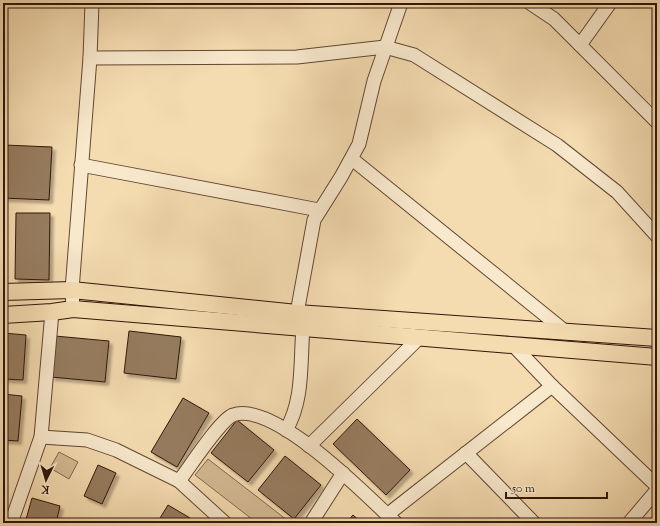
<svg xmlns="http://www.w3.org/2000/svg" width="660" height="526" font-family="'Sorts Mill Goudy',serif">
	<style>
		.green { fill: #d3ba93; stroke: #82684e }
		.building { fill: #967c5f; stroke: #311608; filter: url(#shadow) }
		.lines { fill: none; stroke-linecap: round; stroke-linejoin: round }
		.minor-casing { stroke: #624732; stroke-width: 15 }
		.major-casing { stroke: #311608; stroke-width: 18 }
		.minor { stroke: #f8e8cc; stroke-width: 13 }
		.major { stroke: #f4dbb0; stroke-width: 16 }
	</style>
	<defs>
		<filter id="shadow"><feDropShadow dx="3.5" dy="3.5" stdDeviation="1" flood-color="#0004"/></filter>
	</defs>
	<rect width="100%" height="100%" fill="#f4dbb0"/>
	<filter id="stains"><feTurbulence type="fractalNoise" baseFrequency=".005" numOctaves="4"/><feColorMatrix values="0 0 0 0 .2 0 0 0 0 .09 0 0 0 0 .02 0 0 0 .5 -.17"/></filter>
	<radialGradient id="worn" r=".72"><stop offset=".6" stop-color="#630" stop-opacity="0"/><stop offset="1" stop-color="#630" stop-opacity=".3"/></radialGradient>
	<g class="green">
		<polygon points="59,452 78,462 69,479 50,468"/>
		<polygon points="208,459 291,523 257,523 195,475"/>
	</g>
	<g class="building">
		<polygon points="4,145 52,147 49,200 3,198"/>
		<polygon points="16,213 50,213 49,280 15,279"/>
		<polygon points="129,331 181,337 176,379 124,373"/>
		<polygon points="3,333 26,335 23,380 3,379"/>
		<polygon points="55,336 109,341 105,382 51,377"/>
		<polygon points="3,394 22,396 18,441 3,440"/>
		<polygon points="183,398 209,413 177,467 151,452"/>
		<polygon points="357,419 410,470 386,495 333,444"/>
		<polygon points="237,420 274,450 248,482 211,453"/>
		<polygon points="285,456 321,485 294,519 258,490"/>
		<polygon points="98,465 116,473 102,504 84,496"/>
		<polygon points="32,498 60,506 56,523 25,523"/>
		<polygon points="168,505 190,518 186,523 157,523"/>
		<polygon points="353,515 362,523 346,523"/>
	</g>
	<g class="lines">
		<g class="minor-casing">
			<g id="minor">
				<polyline points="530,3 554,19 657,122"/>
				<polyline points="580,45 610,3"/>
				<polyline points="90,58 297,57 385,47 414,55 557,145 617,192 657,236"/>
				<polyline points="352,159 566,332"/>
				<polyline points="81,165 319,210"/>
				<polyline points="73,309 72,290 90,58 92,3"/>
				<polyline points="297,313 314,220 341,177 359,144 374,81 401,3"/>
				<polyline points="513,345 552,386"/>
				<path d="M286 430C304 400 300 362 303 328"/>
				<polyline points="41,437 87,440 116,450 179,481 225,523"/>
				<polyline points="309,446 420,337"/>
				<polyline points="466,453 534,523"/>
				<path d="M179 481C190 467 219 421 233 415 274 400 367 496 396 523"/>
				<polyline points="387,515 552,386 657,486"/>
				<polyline points="11,523 41,437 52,312"/>
				<polyline points="311,523 343,473"/>
				<polyline points="629,523 657,490"/>
			</g>
		</g>
		<g class="major-casing">
			<g id="major">
				<polyline points="3,292 72,290 297,313 657,338"/>
				<polyline points="3,315 52,312 73,309 657,357"/>
			</g>
		</g>
		<use href="#minor" class="minor"/>
		<use href="#major" class="major"/>
	</g>
	<rect width="660" height="526" fill="none" stroke="#f4dbb0" stroke-width="16"/>
	<rect x="4" y="4" width="652" height="518" fill="none" stroke="#311608" stroke-width="2"/>
	<rect x="8" y="8" width="644" height="510" fill="none" stroke="#311608"/>
	<g transform="translate(46 480) rotate(185)" stroke="#f8e8cc" stroke-width="3" paint-order="stroke">
	<path d="M0-3L7 15L0 10L-7 15Z" fill="#311608"/>
	<text y="-6" font-size="11" font-weight="bold" text-anchor="middle" fill="#311608">K</text>
	</g>
	<path d="M506 492v6h101v-6" fill="none" stroke="#311608" stroke-width="2"/>
	<text x="512" y="492" font-size="12" fill="#311608" stroke="#f8e8cc" stroke-width="3" paint-order="stroke">50 m</text>
	<rect width="100%" height="100%" filter="url(#stains)"/>
	<rect width="100%" height="100%" fill="url(#worn)"/>
</svg>
